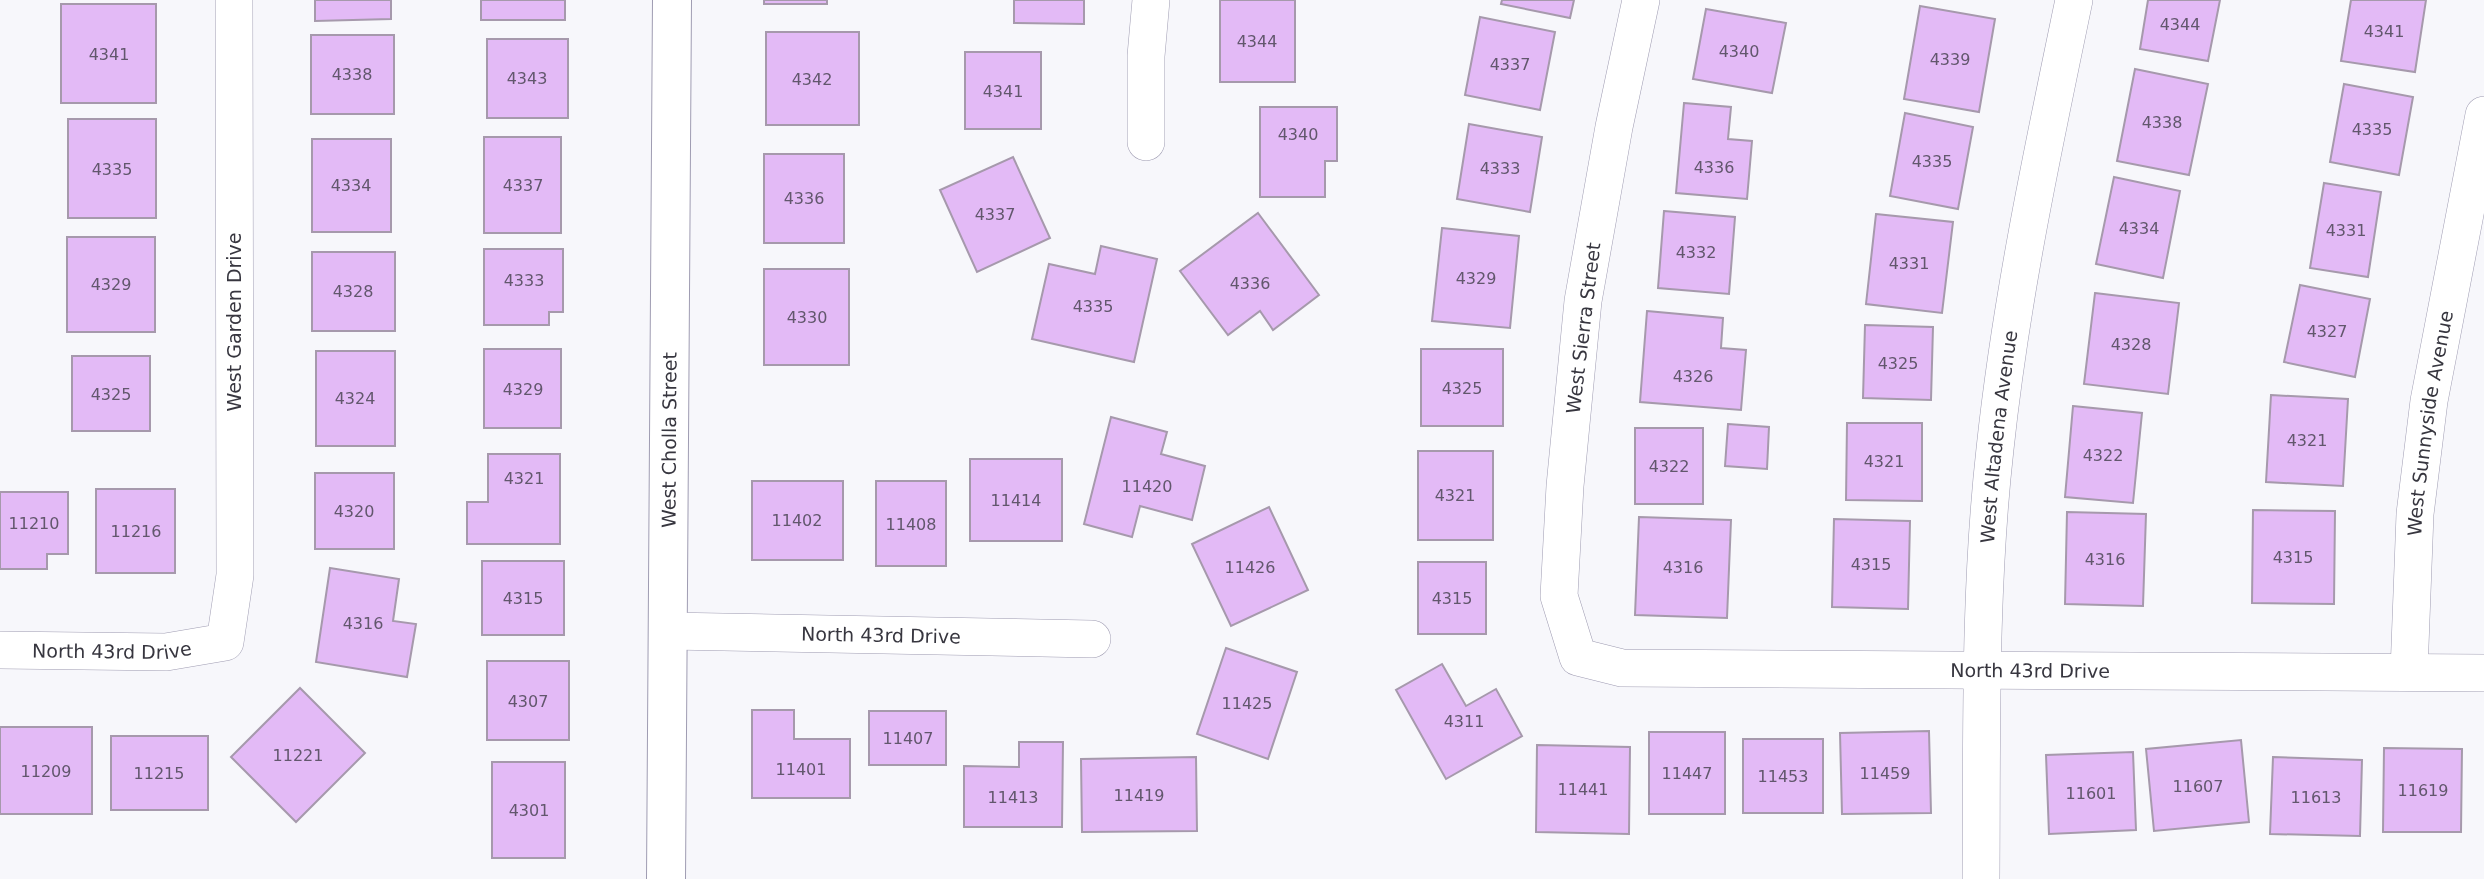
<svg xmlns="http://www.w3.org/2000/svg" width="2484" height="879" font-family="'DejaVu Sans',sans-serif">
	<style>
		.building { fill: #e3baf6; stroke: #a699ac; stroke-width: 2 }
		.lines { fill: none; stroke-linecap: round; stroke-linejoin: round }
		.minor-casing { stroke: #9f9cb2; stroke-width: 38 }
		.tertiary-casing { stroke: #9f9cb2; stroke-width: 40 }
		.minor { stroke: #fff; stroke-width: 37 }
		.tertiary { stroke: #fff; stroke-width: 38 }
		.labels { text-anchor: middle; stroke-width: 5; stroke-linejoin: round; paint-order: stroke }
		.number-label { font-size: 16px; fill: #62576d }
		.street-label { font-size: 19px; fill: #37363f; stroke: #fff }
	</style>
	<rect width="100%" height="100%" fill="#f7f7fb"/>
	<g class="building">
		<polygon points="315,0 391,0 391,19 315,21"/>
		<rect x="481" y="0" width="84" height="20"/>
		<rect x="764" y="0" width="63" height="4"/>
		<polygon points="1014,0 1084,0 1084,24 1014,23"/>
		<rect x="1220" y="0" width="75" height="82"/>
		<polygon points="1502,0 1574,0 1570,18 1501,4"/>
		<polygon points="2148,0 2220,0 2208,61 2140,49"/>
		<polygon points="2351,0 2426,0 2415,72 2341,61"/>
		<rect x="61" y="4" width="95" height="99"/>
		<polygon points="1920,6 1995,19 1979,112 1904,99"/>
		<polygon points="1706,9 1786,23 1772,93 1693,79"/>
		<polygon points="1480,17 1555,32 1540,110 1465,95"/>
		<rect x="766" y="32" width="93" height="93"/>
		<rect x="311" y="35" width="83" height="79"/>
		<rect x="487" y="39" width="81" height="79"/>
		<rect x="965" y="52" width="76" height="77"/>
		<polygon points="2135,69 2208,84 2189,175 2117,161"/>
		<polygon points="2344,84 2413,97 2399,175 2330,162"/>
		<polygon points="1684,103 1731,107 1728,139 1752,141 1747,199 1676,193"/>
		<polygon points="1260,107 1337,107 1337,161 1325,161 1325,197 1260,197"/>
		<polygon points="1905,113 1973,127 1958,209 1890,196"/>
		<rect x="68" y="119" width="88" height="99"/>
		<polygon points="1469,124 1542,137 1530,212 1457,199"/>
		<rect x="484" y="137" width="77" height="96"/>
		<rect x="312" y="139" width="79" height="93"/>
		<rect x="764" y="154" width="80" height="89"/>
		<polygon points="1013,157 1050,238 977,272 940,190"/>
		<polygon points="2114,177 2180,191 2163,278 2096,264"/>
		<polygon points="2324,183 2381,192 2368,277 2310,268"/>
		<polygon points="1664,211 1735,217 1729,294 1658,288"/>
		<polygon points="1258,213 1319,295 1273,330 1260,311 1228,335 1180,271"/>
		<polygon points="1876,214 1953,222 1942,313 1866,304"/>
		<polygon points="1442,228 1519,236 1510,328 1432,321"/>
		<rect x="67" y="237" width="88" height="95"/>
		<polygon points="1101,246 1157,259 1134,362 1032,339 1049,264 1095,274"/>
		<polygon points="484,249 563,249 563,312 549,312 549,325 484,325"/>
		<rect x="312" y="252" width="83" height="79"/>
		<rect x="764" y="269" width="85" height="96"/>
		<polygon points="2300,285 2370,299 2355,377 2284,362"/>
		<polygon points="2095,293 2179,303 2168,394 2084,384"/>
		<polygon points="1647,311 1723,318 1721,348 1746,350 1741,410 1640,402"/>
		<polygon points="1865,325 1933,327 1931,400 1863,398"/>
		<rect x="484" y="349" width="77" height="79"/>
		<rect x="1421" y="349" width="82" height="77"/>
		<rect x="316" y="351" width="79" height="95"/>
		<rect x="72" y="356" width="78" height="75"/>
		<polygon points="2271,395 2348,399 2343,486 2266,482"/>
		<polygon points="2073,406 2142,413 2133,503 2065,497"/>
		<polygon points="1111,417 1167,432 1161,454 1205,466 1192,520 1140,506 1132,537 1084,524"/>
		<polygon points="1847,423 1922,423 1922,501 1846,500"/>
		<polygon points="1728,424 1769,427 1767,469 1725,466"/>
		<rect x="1635" y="428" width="68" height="76"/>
		<rect x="1418" y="451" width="75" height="89"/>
		<polygon points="488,454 560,454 560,544 467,544 467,502 488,502"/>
		<rect x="970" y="459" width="92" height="82"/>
		<rect x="315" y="473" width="79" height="76"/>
		<rect x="752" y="481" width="91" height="79"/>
		<rect x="876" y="481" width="70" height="85"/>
		<rect x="96" y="489" width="79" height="84"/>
		<polygon points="0,492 68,492 68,554 47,554 47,569 0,569"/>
		<polygon points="1269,507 1308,590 1231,626 1192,544"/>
		<polygon points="2253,510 2335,511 2334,604 2252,603"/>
		<polygon points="2067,512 2146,514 2143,606 2065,604"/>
		<polygon points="1639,517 1731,520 1727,618 1635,615"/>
		<polygon points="1834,519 1910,521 1908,609 1832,607"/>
		<rect x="482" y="561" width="82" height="74"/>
		<rect x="1418" y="562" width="68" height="72"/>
		<polygon points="330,568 399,579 393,621 416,624 407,677 316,662"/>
		<polygon points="1226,648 1297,672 1268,759 1197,734"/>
		<rect x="487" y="661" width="82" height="79"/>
		<polygon points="1442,664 1466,706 1496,689 1522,736 1446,779 1396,690"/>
		<polygon points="300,688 365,753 296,822 231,757"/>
		<polygon points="752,710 794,710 794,739 850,739 850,798 752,798"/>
		<rect x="869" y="711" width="77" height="54"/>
		<rect x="0" y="727" width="92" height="87"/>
		<polygon points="1929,731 1931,813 1842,814 1840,733"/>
		<rect x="1649" y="732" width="76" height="82"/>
		<rect x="111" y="736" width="97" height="74"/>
		<rect x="1743" y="739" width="80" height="74"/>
		<polygon points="2241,740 2249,822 2154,831 2146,749"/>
		<polygon points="1019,742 1063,742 1062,827 964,827 964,766 1019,767"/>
		<polygon points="1537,745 1630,747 1629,834 1536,832"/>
		<polygon points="2384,748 2462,749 2461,832 2383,832"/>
		<polygon points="2133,752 2136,830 2049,834 2046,755"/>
		<polygon points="1196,757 1197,831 1082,832 1081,759"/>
		<polygon points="2273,757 2362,760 2360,836 2270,834"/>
		<rect x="492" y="762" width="73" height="96"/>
	</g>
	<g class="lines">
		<g class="minor-casing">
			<g id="minor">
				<path id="s1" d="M1641 0 1614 127 1583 301 1565 486 1559 596 1578 657 1622 668 2484 673"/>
				<polyline points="1146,142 1146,56 1151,0"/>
				<path id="s2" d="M669 631 1092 639"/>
				<path id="s3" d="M0 650 166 652 225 642 235 575 234 0"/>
				<path id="s4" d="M2409 672 2415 514 2429 401 2484 115"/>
				<path id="s5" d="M1981 879C1982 736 1979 591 1995 449 2011 298 2043 149 2074 0"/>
			</g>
		</g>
		<g class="tertiary-casing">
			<g id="tertiary">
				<path id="s6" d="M666 879 672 0"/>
			</g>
		</g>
		<use href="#minor" class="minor"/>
		<use href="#tertiary" class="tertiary"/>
	</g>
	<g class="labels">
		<g class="number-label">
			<text x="2180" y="30">4344</text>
			<text x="2384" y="37">4341</text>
			<text x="1257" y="47">4344</text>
			<text x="1739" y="57">4340</text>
			<text x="109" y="60">4341</text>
			<text x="1950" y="65">4339</text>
			<text x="1510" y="70">4337</text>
			<text x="352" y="80">4338</text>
			<text x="527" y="84">4343</text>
			<text x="812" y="85">4342</text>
			<text x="1003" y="97">4341</text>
			<text x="2162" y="128">4338</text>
			<text x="2372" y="135">4335</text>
			<text x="1298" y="140">4340</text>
			<text x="1932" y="167">4335</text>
			<text x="1714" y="173">4336</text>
			<text x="1500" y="174">4333</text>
			<text x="112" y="175">4335</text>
			<text x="351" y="191">4334</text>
			<text x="523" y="191">4337</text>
			<text x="804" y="204">4336</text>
			<text x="995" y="220">4337</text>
			<text x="2139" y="234">4334</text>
			<text x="2346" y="236">4331</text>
			<text x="1696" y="258">4332</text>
			<text x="1909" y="269">4331</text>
			<text x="1476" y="284">4329</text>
			<text x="524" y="286">4333</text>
			<text x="1250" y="289">4336</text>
			<text x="111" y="290">4329</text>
			<text x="353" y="297">4328</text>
			<text x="1093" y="312">4335</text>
			<text x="807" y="323">4330</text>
			<text x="2327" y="337">4327</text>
			<text x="2131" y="350">4328</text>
			<text x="1898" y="369">4325</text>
			<text x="1693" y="382">4326</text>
			<text x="1462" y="394">4325</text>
			<text x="523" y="395">4329</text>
			<text x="111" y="400">4325</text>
			<text x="355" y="404">4324</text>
			<text x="2307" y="446">4321</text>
			<text x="2103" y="461">4322</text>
			<text x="1884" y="467">4321</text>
			<text x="1669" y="472">4322</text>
			<text x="524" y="484">4321</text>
			<text x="1147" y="492">11420</text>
			<text x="1455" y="501">4321</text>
			<text x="1016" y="506">11414</text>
			<text x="354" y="517">4320</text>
			<text x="797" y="526">11402</text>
			<text x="34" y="529">11210</text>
			<text x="911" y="530">11408</text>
			<text x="136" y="537">11216</text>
			<text x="2293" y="563">4315</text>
			<text x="2105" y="565">4316</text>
			<text x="1871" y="570">4315</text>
			<text x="1250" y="573">11426</text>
			<text x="1683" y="573">4316</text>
			<text x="523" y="604">4315</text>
			<text x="1452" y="604">4315</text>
			<text x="363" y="629">4316</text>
			<text x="528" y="707">4307</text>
			<text x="1247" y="709">11425</text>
			<text x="1464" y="727">4311</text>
			<text x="908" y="744">11407</text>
			<text x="298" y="761">11221</text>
			<text x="801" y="775">11401</text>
			<text x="46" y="777">11209</text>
			<text x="159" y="779">11215</text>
			<text x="1687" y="779">11447</text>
			<text x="1885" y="779">11459</text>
			<text x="1783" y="782">11453</text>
			<text x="2198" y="792">11607</text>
			<text x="1583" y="795">11441</text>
			<text x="2423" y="796">11619</text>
			<text x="2091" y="799">11601</text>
			<text x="1139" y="801">11419</text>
			<text x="1013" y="803">11413</text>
			<text x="2316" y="803">11613</text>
			<text x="529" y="816">4301</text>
		</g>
		<g class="street-label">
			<text transform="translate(234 322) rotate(-90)" y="7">West Garden Drive</text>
			<text transform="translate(1583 328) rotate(-83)" y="7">West Sierra Street</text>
			<text dy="7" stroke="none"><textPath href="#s4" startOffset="250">West Sunnyside Avenue</textPath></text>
			<text dy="7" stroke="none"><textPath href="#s5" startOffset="443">West Altadena Avenue</textPath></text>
			<text dy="7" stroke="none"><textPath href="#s6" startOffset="439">West Cholla Street</textPath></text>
			<text dy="7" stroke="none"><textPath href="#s2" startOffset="212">North 43rd Drive</textPath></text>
			<text dy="7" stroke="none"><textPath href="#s3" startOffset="112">North 43rd Drive</textPath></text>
			<text dy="7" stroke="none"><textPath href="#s1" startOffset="1120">North 43rd Drive</textPath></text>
		</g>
	</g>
</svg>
